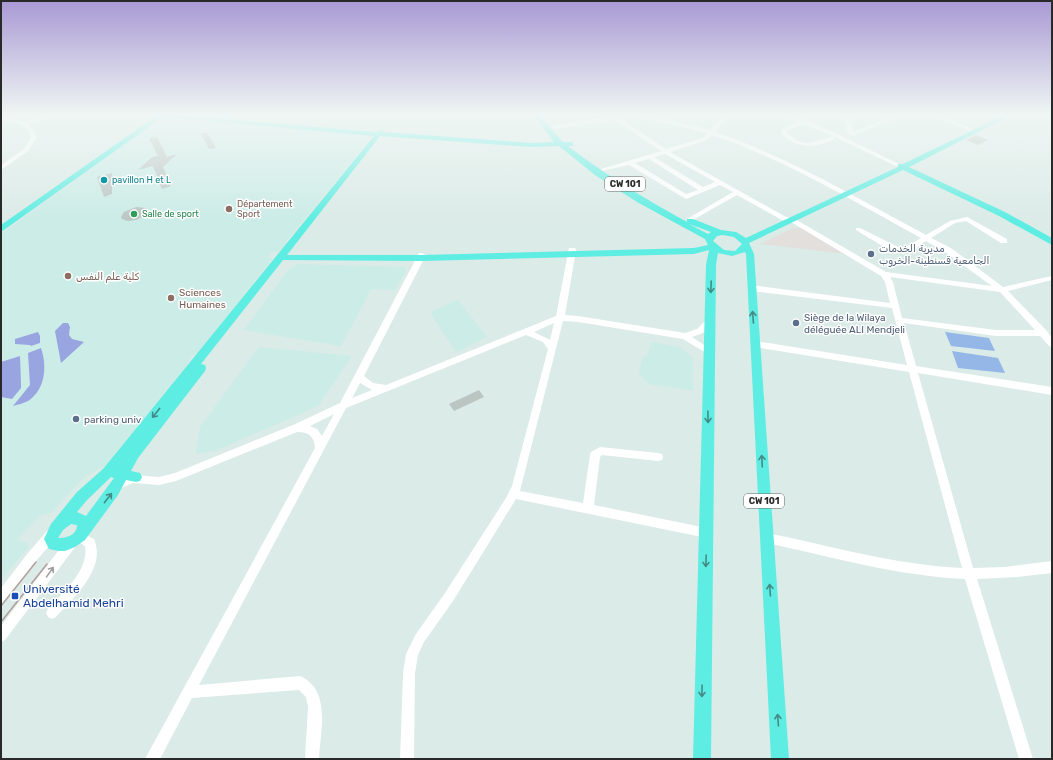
<svg xmlns="http://www.w3.org/2000/svg" width="1053" height="760" font-family="Rubik,Vazirmatn,sans-serif">
	<style>
		.industrial { fill: #e3dfdc }
		.education { fill: #cbece7 }
		.green { fill: #98a5e0 }
		.pitch { fill: #94b7e8 }
		.building { fill: #bbc6c3 }
		.lines { fill: none; stroke-linecap: round; stroke-linejoin: round }
		.minor { fill: #fff; fill-rule: evenodd }
		.major { fill: #5eede2; fill-rule: evenodd }
		.tram { stroke: #b39e9e; stroke-width: 1.5 }
		.oneway { stroke: #448b86 }
		.oneway2 { stroke: #9f9f9f }
		.culture-dot { fill: #0f9aa8; stroke: #fff; stroke-width: 1.5 }
		.education-dot { fill: #8d6e63; stroke: #fff; stroke-width: 1.5 }
		.leisure-dot { fill: #2e9e5b; stroke: #fff; stroke-width: 1.5 }
		.service-dot { fill: #5c6f8a; stroke: #fff; stroke-width: 1.5 }
		.transit-dot { fill: #1a4fb4; stroke: #fff; stroke-width: 1.5 }
		.labels { text-anchor: middle; stroke-width: 3; stroke-linejoin: round; paint-order: stroke }
		.far-culture-label { font-size: 9px; fill: #0d838f; stroke: #fff; text-anchor: start }
		.shield { fill: #fff; stroke: #696969; stroke-width: 1 }
		.shield-label { font-size: 9px; font-weight: bold; fill: #292929 }
		.far-education-label { font-size: 9px; fill: #785e54; stroke: #fff; text-anchor: start }
		.far-leisure-label { font-size: 9px; fill: #27864d; stroke: #fff; text-anchor: start }
		.service-label { font-size: 10px; fill: #4e5e75; stroke: #fff; text-anchor: start }
		.education-label { font-size: 10px; fill: #785e54; stroke: #fff; text-anchor: start }
		.near-transit-label { font-size: 12px; fill: #164399; stroke: #fff; text-anchor: start }
	</style>
	<rect width="100%" height="100%" fill="#dbebe7"/>
	<polygon class="industrial" points="793,228 805,229 847,254 760,244"/>
	<g class="education">
		<polygon points="162,117 373,135 285,243 283,249 277,252 271,252 268,257 272,259 199,352 192,356 188,362 188,364 108,464 84,477 51,513 39,516 17,540 27,543 28,548 1,579 1,234"/>
		<polygon points="298,264 404,267 406,270 395,290 371,289 341,346 244,330 288,270"/>
		<polygon points="458,300 487,337 456,352 431,314 434,310"/>
		<polygon points="651,342 680,347 693,358 693,391 649,384 639,374 642,358 648,355"/>
		<polygon points="259,347 352,356 318,406 215,451 196,454 200,427"/>
	</g>
	<g class="green">
		<polygon points="63,323 68,323 70,327 69,335 72,339 84,342 61,363 55,331"/>
		<polygon points="38,332 40,336 40,343 31,346 30,345 15,344 15,339"/>
		<path d="M41 348C47 366 46 389 28 401 24 403 17 405 13 406L30 385 28 353Z"/>
		<polygon points="20,356 21,384 21,388 12,399 1,397 1,362"/>
	</g>
	<g class="pitch">
		<polygon points="945,332 989,338 995,351 951,346"/>
		<polygon points="952,351 998,358 1005,373 958,368"/>
	</g>
	<g class="building">
		<polygon points="207,132 216,148 209,149 201,134"/>
		<polygon points="976,135 988,140 978,145 966,140"/>
		<polygon points="157,137 167,157 177,154 163,167 171,186 162,189 153,166 138,170 152,157 158,156 149,138"/>
		<polygon points="112,173 112,194 104,197 97,177"/>
		<polygon points="136,207 146,208 148,212 144,216 136,220 128,221 122,219 121,217 124,212"/>
		<polygon points="479,390 484,397 454,411 449,404"/>
	</g>
	<g class="lines">
		<g class="minor">
			<path d="M48 115H56L28 124 35 132 37 137 28 151 1 170V165L24 149 31 137C27 123 14 122 1 121V117L24 122Z"/>
			<path d="M608 115H614L618 117 666 149 703 138 707 133 636 116 635 115 657 117 710 130 724 115H730L715 132C789 157 857 198 926 235L950 221 967 217 1007 239V243H1001L966 221 955 223 931 238 951 248 1003 287 1052 276V280L1008 291 1047 331 1052 338V347L1049 346 1040 336H996L904 323 916 366 1052 387V395L918 373 973 568 1005 567 1052 561V573L1017 577 977 579 1033 759H1019L965 579C898 576 832 557 767 543L763 542 761 538 763 534 767 533C831 546 896 565 962 568L909 372 755 347 751 344 755 341 907 365 892 308 751 291 747 288 751 285 890 303 885 282 881 276 791 222 782 220 737 195 691 221H687V219L733 192 720 185 686 199 629 165 601 171V169L661 151 615 120 555 129 552 127 555 125 611 117ZM712 135C786 160 853 201 921 238L902 249 860 228H856V230C866 236 893 254 904 253 912 252 920 245 926 241L945 252 992 286 886 272 795 219 786 217 670 152 707 140ZM665 154 715 182 703 187 654 157ZM649 159 698 190 686 194 635 163ZM890 277 1000 292 1035 330H996L902 318 893 282Z"/>
			<path d="M783 115H790L805 120 842 136 901 165 896 166 835 137V139C816 148 799 149 782 135L781 130 797 122ZM802 124 834 136C812 141 807 150 787 133V131Z"/>
			<polygon points="844,115 850,115 853,132 896,115 903,115 852,136 847,133"/>
			<polygon points="931,115 938,115 978,131 973,132"/>
			<path d="M569 248H575L576 250 565 315 578 316 685 333 697 329 707 319 710 318 714 321 713 323 703 333 692 337 713 351 709 354 706 353 683 339 578 322 563 321 520 491 583 503 590 455 591 452 600 447 658 453 662 454 663 457 662 460 658 461 602 455 600 457 594 505 707 528 711 529 713 533 711 537 707 538 516 499 453 601 424 642 418 655 415 673 414 759H400L403 673 406 654 416 634 445 593 506 498 512 486 548 349 543 342 526 335 346 408 199 685 300 676C332 690 320 732 319 759H305L308 707 306 697 299 690 192 698 160 759H145L315 448C314 436 309 432 297 432L176 481 159 485 133 483 117 490 113 488 112 485 113 482 133 475 159 477 175 473 293 425 340 403 419 253H422L426 255 364 376 373 383 386 385 556 316ZM554 323 550 340 534 332ZM360 383 372 390 352 398ZM334 414 322 436 317 429 310 426Z"/>
			<polygon points="51,530 55,531 57,535 55,539 36,561 5,602 1,604 1,588 28,553 47,531"/>
			<path d="M79 531 94 539C107 569 73 598 56 617L52 619 48 617 46 613 48 609C63 592 89 571 85 546L77 541 76 546 5 640 1 642V626L68 538H74L75 532Z"/>
		</g>
		<path class="major" d="M156 115H179L377 132 381 129 383 130 384 132 532 143 554 142 533 115H539L560 139 563 142H573V146H568C606 175 645 199 687 222V219H693L721 230 736 232 746 238 898 167V164H903L1004 115H1012L909 167 1005 212 1052 238V245L999 216 903 170 749 243 754 254 789 759H771L746 254 745 252 732 256 718 253 716 265 711 759H693L706 265 709 250 694 254 421 261 283 260 201 364 205 365 206 368 205 371 138 458 131 471 140 473 142 477 140 481 136 482 126 480 118 495 85 540 75 547 65 551H59L49 549 44 539 51 524 77 492 103 469 117 452 374 136 163 117 1 232V225L156 116ZM380 136 532 147 559 146 595 175 637 202 705 239 708 245 694 248 421 255H287ZM689 224 711 232 708 234ZM723 235 734 237 742 244 735 251 724 250 713 241 717 236ZM111 477 114 478 86 516 77 512 87 500ZM71 524 77 525C77 535 67 538 58 538L63 530Z"/>
		<g class="tram">
			<polyline points="1,606 36,562"/>
			<polyline points="1,622 47,564"/>
		</g>
	</g>
	<defs><path id="oneway-shaft" d="M-6 0H5M1.5-3L5.5 0L1.5 3" fill="none" stroke-width="1.6" stroke-linecap="round" stroke-linejoin="round"/></defs>
	<g class="oneway">
		<use href="#oneway-shaft" transform="translate(711 287) rotate(92)"/>
		<use href="#oneway-shaft" transform="translate(753 317) rotate(-94)"/>
		<use href="#oneway-shaft" transform="translate(156 413) rotate(129)"/>
		<use href="#oneway-shaft" transform="translate(708 417) rotate(89)"/>
		<use href="#oneway-shaft" transform="translate(762 461) rotate(-93)"/>
		<use href="#oneway-shaft" transform="translate(108 498) rotate(-52)"/>
		<use href="#oneway-shaft" transform="translate(706 561) rotate(92)"/>
		<use href="#oneway-shaft" transform="translate(770 590) rotate(-94)"/>
		<use href="#oneway-shaft" transform="translate(702 691) rotate(91)"/>
		<use href="#oneway-shaft" transform="translate(778 720) rotate(-94)"/>
	</g>
	<use class="oneway2" href="#oneway-shaft" transform="translate(50 572) rotate(-54)"/>
	<linearGradient id="sky" x2="0" y2="1"><stop stop-color="#a999d4"/><stop offset="0.52" stop-color="#eff6f4"/><stop offset="1" stop-color="#eff6f4" stop-opacity="0"/></linearGradient>
	<rect width="1053" height="221" fill="url(#sky)"/>
	<circle class="culture-dot" cx="104" cy="180" r="4"/>
	<g class="education-dot">
		<circle cx="229" cy="209" r="4"/>
		<circle cx="68" cy="276" r="4"/>
		<circle cx="171" cy="298" r="4"/>
	</g>
	<circle class="leisure-dot" cx="134" cy="214" r="4"/>
	<g class="service-dot">
		<circle cx="871" cy="254" r="4"/>
		<circle cx="796" cy="323" r="4"/>
		<circle cx="76" cy="419" r="4"/>
	</g>
	<rect class="transit-dot" x="11" y="592" width="8" height="8" rx="2"/>
	<g class="labels">
		<g class="far-culture-label">
			<text x="112" y="183">pavillon H et L</text>
		</g>
		<g class="shield">
			<rect x="605" y="177" width="40" height="14" rx="3"/>
			<rect x="744" y="494" width="40" height="14" rx="3"/>
		</g>
		<g class="shield-label">
			<text x="625" y="187">CW 101</text>
			<text x="764" y="504">CW 101</text>
		</g>
		<g class="far-education-label">
			<text x="237" y="207">Département<tspan x="237" dy="10">Sport</tspan></text>
		</g>
		<g class="far-leisure-label">
			<text x="142" y="217">Salle de sport</text>
		</g>
		<g class="service-label">
			<text x="879" y="252">مديرية الخدمات<tspan x="879" dy="12">الجامعية قسنطينة-الخروب</tspan></text>
			<text x="804" y="321">Siège de la Wilaya<tspan x="804" dy="12">déléguée ALI Mendjeli</tspan></text>
			<text x="84" y="423">parking univ</text>
		</g>
		<g class="education-label">
			<text x="76" y="280">كلية علم النفس</text>
			<text x="179" y="296">Sciences<tspan x="179" dy="12">Humaines</tspan></text>
		</g>
		<g class="near-transit-label">
			<text x="23" y="593">Université<tspan x="23" dy="14">Abdelhamid Mehri</tspan></text>
		</g>
	</g>
	<rect width="1053" height="760" fill="none" stroke="#292929" stroke-width="4"/>
</svg>
